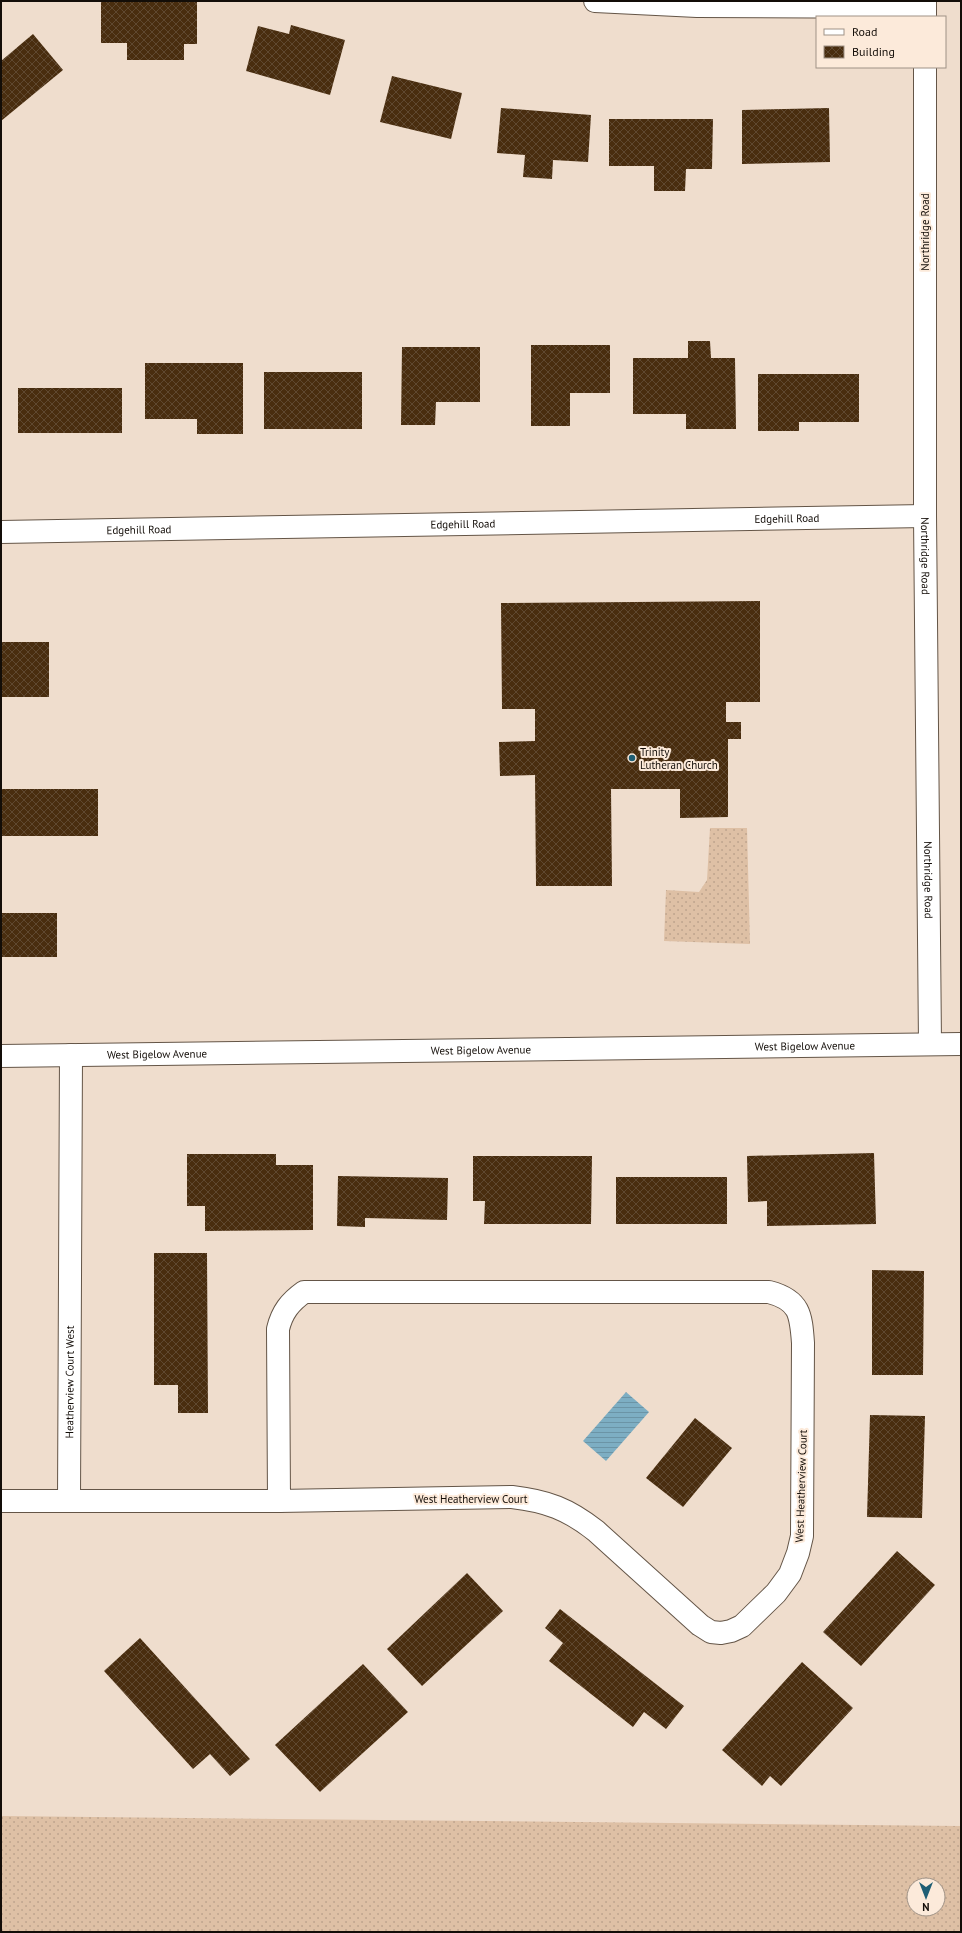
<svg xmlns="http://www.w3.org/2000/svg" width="962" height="1933" font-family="'PT Sans',sans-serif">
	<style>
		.grass { fill: url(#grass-dots); fill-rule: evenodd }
		.water { fill: url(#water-rules) }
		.building { fill: url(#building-cross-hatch) }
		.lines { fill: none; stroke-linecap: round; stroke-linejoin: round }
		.minor-casing { stroke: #645547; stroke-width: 24 }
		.tertiary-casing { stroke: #645547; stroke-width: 24 }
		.secondary-casing { stroke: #645547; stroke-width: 24 }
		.minor { stroke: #fff; stroke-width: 22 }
		.tertiary { stroke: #fff; stroke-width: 22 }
		.secondary { stroke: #fff; stroke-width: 22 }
		.poi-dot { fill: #1f5e74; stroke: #fceada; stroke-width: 1.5 }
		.labels { text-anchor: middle; stroke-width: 4; stroke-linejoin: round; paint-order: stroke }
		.street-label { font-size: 11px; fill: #130d08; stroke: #fceada }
		.poi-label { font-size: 11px; fill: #130d08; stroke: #fceada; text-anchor: start }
	</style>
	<defs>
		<pattern id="grass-dots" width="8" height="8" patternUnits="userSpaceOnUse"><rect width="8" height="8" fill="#dec0a5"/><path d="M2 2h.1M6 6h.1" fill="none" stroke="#bea48d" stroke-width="1.8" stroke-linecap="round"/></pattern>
		<pattern id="water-rules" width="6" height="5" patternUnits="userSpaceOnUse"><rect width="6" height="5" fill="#7daec3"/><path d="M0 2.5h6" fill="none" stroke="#6b94a6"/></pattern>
		<pattern id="building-cross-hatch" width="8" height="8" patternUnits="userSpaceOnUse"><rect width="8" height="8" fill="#492d0f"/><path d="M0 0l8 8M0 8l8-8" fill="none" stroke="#5f4830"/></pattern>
	</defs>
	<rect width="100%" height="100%" fill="#efddcd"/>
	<g class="grass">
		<polygon points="710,828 747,828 750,944 664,941 666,890 699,892 707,880"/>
		<path d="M1 1816 961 1826V1932H1ZM914 1885H938V1909H914Z"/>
	</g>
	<polygon class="water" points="626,1392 649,1412 606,1461 583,1441"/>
	<g class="building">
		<polygon points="101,1 197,1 197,44 184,44 184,60 127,60 127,43 101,43"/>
		<polygon points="291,25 345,40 330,95 246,71 258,26 289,34"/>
		<polygon points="33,34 63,70 1,121 1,61"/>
		<polygon points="392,76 462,93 451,139 380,122"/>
		<polygon points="501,108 591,115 588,162 553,160 552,179 523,177 525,155 497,153"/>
		<polygon points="829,108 830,162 742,164 742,110"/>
		<polygon points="609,119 713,119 712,169 686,169 685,191 654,191 654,166 609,166"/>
		<polygon points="688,341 710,341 711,358 735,358 736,429 686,429 686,414 633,414 633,358 688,358"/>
		<polygon points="531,345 610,345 610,393 570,393 570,426 531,426"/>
		<polygon points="402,347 480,347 480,402 436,402 435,425 401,425"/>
		<polygon points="145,363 243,363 243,434 197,434 197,419 145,419"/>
		<rect x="264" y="372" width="98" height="57"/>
		<polygon points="758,374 859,374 859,422 799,422 799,431 758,431"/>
		<rect x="18" y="388" width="104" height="45"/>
		<polygon points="760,601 760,702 726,702 726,722 741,722 741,739 728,739 728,817 680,818 680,789 611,789 612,886 536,886 535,775 500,776 499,742 535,741 535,709 502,709 501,603"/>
		<rect x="1" y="642" width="48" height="55"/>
		<rect x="1" y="789" width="97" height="47"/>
		<rect x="1" y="913" width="56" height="44"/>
		<polygon points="874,1153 876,1224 767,1226 767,1201 748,1202 747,1156"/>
		<polygon points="187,1154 276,1154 276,1165 313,1165 313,1230 205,1231 205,1206 187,1206"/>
		<polygon points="473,1156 592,1156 591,1224 484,1224 485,1201 473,1201"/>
		<polygon points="338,1176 448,1178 447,1220 365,1218 365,1227 337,1226"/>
		<rect x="616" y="1177" width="111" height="47"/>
		<polygon points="154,1253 207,1253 208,1413 178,1413 178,1385 154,1385"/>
		<polygon points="872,1270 924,1271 923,1375 872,1375"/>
		<polygon points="870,1415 925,1416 922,1518 867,1517"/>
		<polygon points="695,1418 732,1448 683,1507 646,1478"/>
		<polygon points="897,1551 935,1585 861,1666 823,1632"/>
		<polygon points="467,1573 503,1611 422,1686 387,1649"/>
		<polygon points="560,1609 684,1706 666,1729 644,1712 633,1727 549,1661 563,1643 545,1628"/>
		<polygon points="140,1638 250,1759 230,1776 210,1754 193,1769 104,1671"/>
		<polygon points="802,1662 853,1708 781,1786 770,1776 762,1786 722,1750"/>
		<polygon points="363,1664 408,1712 320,1792 275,1745"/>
	</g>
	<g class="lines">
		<g class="minor-casing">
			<g id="minor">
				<polyline points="595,1 697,6 925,7"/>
				<path id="s1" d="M1 532 925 516"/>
				<path d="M304 1292H769C800 1300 801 1315 803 1343L802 1536 798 1553 790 1574 776 1593 742 1626 731 1631 721 1633 711 1632 700 1625 596 1531C568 1509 547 1501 512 1497L279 1501 278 1329C282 1312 290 1302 304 1292Z"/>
				<path id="s2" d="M69 1500 71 1055"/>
				<polyline points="1,1501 279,1501"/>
			</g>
		</g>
		<g class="tertiary-casing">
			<g id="tertiary">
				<path id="s3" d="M1 1056 961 1044"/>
			</g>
		</g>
		<g class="secondary-casing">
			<g id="secondary">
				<polyline points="925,17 925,1"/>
				<path id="s4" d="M925 67V516L930 1044"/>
			</g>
		</g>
		<use href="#minor" class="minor"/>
		<use href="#tertiary" class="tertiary"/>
		<use href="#secondary" class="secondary"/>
	</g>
	<circle class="poi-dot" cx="632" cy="758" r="4"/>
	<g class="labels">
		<g class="street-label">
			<text transform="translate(925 232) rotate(-90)" y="4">Northridge Road</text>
			<text dy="4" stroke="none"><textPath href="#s1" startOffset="786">Edgehill Road</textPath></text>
			<text dy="4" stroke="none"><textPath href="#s1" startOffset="462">Edgehill Road</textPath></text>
			<text dy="4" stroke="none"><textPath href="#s1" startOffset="138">Edgehill Road</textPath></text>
			<text dy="4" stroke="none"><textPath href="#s4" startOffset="489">Northridge Road</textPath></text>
			<text dy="4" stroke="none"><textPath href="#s4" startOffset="813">Northridge Road</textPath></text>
			<text dy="4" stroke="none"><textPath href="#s3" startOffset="804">West Bigelow Avenue</textPath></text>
			<text dy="4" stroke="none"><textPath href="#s3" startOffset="480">West Bigelow Avenue</textPath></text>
			<text dy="4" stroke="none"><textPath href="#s3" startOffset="156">West Bigelow Avenue</textPath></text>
			<text dy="4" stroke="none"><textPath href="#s2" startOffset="118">Heatherview Court West</textPath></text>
			<text transform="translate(801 1486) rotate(-88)" y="4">West Heatherview Court</text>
			<text x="471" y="1503">West Heatherview Court</text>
		</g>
		<g class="poi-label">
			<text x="640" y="756">Trinity<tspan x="640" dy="13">Lutheran Church</tspan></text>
		</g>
	</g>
	<rect width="962" height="1933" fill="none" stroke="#130d08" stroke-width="4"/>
	<rect x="816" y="16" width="130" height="52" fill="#fceada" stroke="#9f9286"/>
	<rect x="824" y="29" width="20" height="6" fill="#ffffff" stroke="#9f9286"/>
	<text x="852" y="36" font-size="12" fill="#130d08">Road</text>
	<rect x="824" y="46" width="20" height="12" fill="url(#building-cross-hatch)" stroke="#9f9286"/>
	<text x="852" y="56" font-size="12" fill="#130d08">Building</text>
	<g transform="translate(926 1897) rotate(180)"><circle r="19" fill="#fceada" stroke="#9f9286"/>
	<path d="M0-3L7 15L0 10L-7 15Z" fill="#1f5e74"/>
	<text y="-6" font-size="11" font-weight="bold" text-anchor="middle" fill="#130d08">N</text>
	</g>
</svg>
